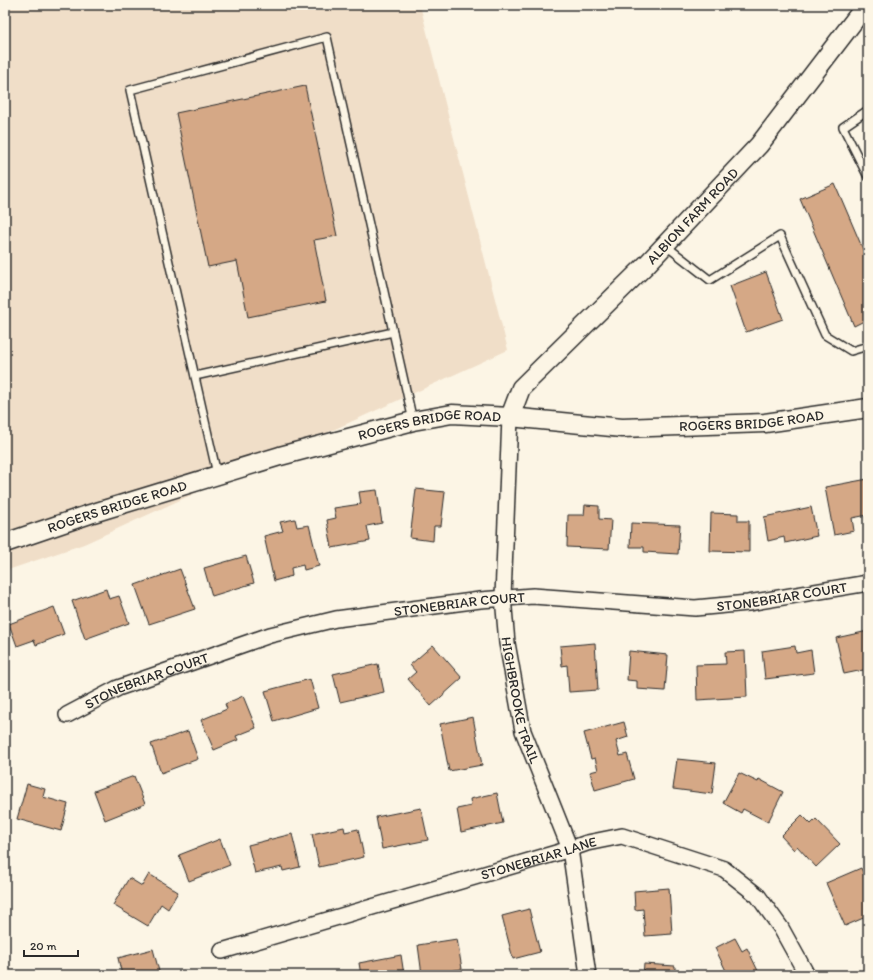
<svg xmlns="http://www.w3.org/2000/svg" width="873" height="980" font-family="Itim,sans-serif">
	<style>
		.built { fill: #f0dec8 }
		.building { fill: #d5a886; stroke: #2b2b2b }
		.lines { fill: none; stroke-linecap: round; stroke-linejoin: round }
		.service-casing { stroke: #2b2b2b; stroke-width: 10 }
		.minor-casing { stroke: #2b2b2b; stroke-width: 18 }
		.tertiary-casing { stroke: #2b2b2b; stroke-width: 21 }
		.service { stroke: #fcf5e5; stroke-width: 7 }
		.minor { stroke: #fcf5e5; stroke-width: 15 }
		.tertiary { stroke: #fcf5e5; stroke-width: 18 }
		.labels { text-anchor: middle; stroke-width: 3.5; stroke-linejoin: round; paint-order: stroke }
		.street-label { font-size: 14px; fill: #2b2b2b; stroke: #fcf5e5 }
	</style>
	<rect width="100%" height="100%" fill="#fcf5e5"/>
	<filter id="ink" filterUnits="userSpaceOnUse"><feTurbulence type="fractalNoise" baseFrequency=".025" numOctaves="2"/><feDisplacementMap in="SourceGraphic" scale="8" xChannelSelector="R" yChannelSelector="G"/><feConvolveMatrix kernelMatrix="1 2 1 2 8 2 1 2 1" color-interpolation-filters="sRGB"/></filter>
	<g filter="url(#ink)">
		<polygon class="built" points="5,5 420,5 508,350 84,544 5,571"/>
		<g class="building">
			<polygon points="305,86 337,236 314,240 326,301 248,317 237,261 208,267 176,113"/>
			<polygon points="835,184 868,261 868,319 854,326 800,199"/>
			<polygon points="766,272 783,319 746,332 730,286"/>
			<polygon points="868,479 868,515 852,518 854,531 834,535 825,487"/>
			<polygon points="416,489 445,492 441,526 434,526 433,541 410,538"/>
			<polygon points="377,490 382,523 367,526 370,541 332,548 327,520 336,518 334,508 361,504 359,492"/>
			<polygon points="585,505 599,506 599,519 611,520 609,549 567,547 568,515 584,515"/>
			<polygon points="811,507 817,536 785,543 784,537 768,541 764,517"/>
			<polygon points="711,513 738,514 738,521 749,521 749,552 710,551"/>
			<polygon points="295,519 297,527 309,525 319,566 304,570 303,565 291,568 292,576 274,581 264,536 283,531 280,522"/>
			<polygon points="631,523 680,525 678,554 644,552 644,547 630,547"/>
			<polygon points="246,556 254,583 212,596 204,568"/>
			<polygon points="180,569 195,609 149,624 135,585"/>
			<polygon points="106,589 109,599 119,596 129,623 85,639 72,601"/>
			<polygon points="54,607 64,634 36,645 34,640 17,646 9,624"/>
			<polygon points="868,631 868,669 844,674 836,638"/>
			<polygon points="595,643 598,690 569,692 567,665 562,666 560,646"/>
			<polygon points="433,645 462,678 431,706 408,679 416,672 410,665"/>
			<polygon points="795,646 796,653 811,650 814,673 765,679 762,651"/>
			<polygon points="629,651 668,655 665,691 637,689 637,681 627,680"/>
			<polygon points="745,651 747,697 697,700 696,665 726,664 725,652"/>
			<polygon points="5,662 9,664 5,672"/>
			<polygon points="378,664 384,692 340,702 333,674"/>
			<polygon points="310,679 318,708 274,721 265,691"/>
			<polygon points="243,696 256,728 236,736 238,740 214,750 201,720 227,709 225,704"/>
			<polygon points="473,717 482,765 449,771 440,724"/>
			<polygon points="624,722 628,737 616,741 620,756 627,754 634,779 595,790 590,772 598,770 595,758 591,759 584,733"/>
			<polygon points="188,731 198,759 161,773 151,744"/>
			<polygon points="677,759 716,763 712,794 673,789"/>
			<polygon points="739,773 758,782 759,779 783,792 768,822 743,809 741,813 723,803"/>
			<polygon points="134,776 145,804 105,820 94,791"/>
			<polygon points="27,784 45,789 43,797 68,804 61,831 17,819"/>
			<polygon points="497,793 503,823 461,832 457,809 471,806 470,799"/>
			<polygon points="421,808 428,840 382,849 376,817"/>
			<polygon points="802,815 811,824 816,819 840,844 816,867 797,846 794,850 781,836"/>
			<polygon points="344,827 345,832 358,829 364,857 319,867 312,834"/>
			<polygon points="292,834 300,867 283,871 282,867 255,873 248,845"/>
			<polygon points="220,839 230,865 189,881 179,855"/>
			<polygon points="861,868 868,884 868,916 845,926 826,883"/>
			<polygon points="149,874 178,892 168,909 161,904 148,926 113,905 129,878 142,886"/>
			<polygon points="669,888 672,934 645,936 643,909 635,910 634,891"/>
			<polygon points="529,909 540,952 513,959 502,916"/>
			<polygon points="735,938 742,951 747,948 760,975 728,975 715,948"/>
			<polygon points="457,939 462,969 422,975 418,945"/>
			<polygon points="153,949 160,975 122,975 118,958"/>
			<polygon points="401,955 404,975 361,975 359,963"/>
			<polygon points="644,964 675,966 675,975 643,975"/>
		</g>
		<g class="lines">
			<g class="service-casing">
				<g id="service">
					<polyline points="868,110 843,127 868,177"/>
					<polyline points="665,245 710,280 780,236 825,335 851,351 868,346"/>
					<polyline points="195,376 393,332"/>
					<polyline points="217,474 130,90 327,37 413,421"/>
				</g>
			</g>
			<g class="minor-casing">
				<g id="minor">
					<path id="s1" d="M510 417 503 597 507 643 523 731 570 849 588 975"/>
					<path id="s2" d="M67 715 118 688 270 635 336 619 480 600 533 596 695 608 748 603 868 583"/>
					<path id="s3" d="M222 951 570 849 587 843 622 836 724 869 758 896 781 928 807 975"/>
				</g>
			</g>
			<g class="tertiary-casing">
				<g id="tertiary">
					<path id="s4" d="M510 417 521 388 647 264 759 145 866 5"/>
					<path id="s5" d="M5 543 90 514 280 456 413 421 452 414 510 417 622 428 765 423 868 408"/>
				</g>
			</g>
			<use href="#service" class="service"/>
			<use href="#minor" class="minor"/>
			<use href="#tertiary" class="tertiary"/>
		</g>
	</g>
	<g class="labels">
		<g class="street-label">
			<text dy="5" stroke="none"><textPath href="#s4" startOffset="274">ALBION FARM ROAD</textPath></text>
			<text dy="5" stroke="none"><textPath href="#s5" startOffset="766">ROGERS BRIDGE ROAD</textPath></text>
			<text dy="5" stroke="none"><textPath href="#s5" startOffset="442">ROGERS BRIDGE ROAD</textPath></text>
			<text dy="5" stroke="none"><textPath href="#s5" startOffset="118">ROGERS BRIDGE ROAD</textPath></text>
			<text dy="5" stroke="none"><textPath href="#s2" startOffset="735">STONEBRIAR COURT</textPath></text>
			<text dy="5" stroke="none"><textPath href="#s2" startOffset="411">STONEBRIAR COURT</textPath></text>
			<text dy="5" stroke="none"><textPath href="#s2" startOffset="87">STONEBRIAR COURT</textPath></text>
			<text dy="5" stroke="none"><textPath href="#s1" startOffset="285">HIGHBROOKE TRAIL</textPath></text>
			<text dy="5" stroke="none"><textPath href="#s3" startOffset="330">STONEBRIAR LANE</textPath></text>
		</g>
	</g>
	<rect width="873" height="980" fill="none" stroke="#fcf5e5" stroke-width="20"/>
	<rect x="10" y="10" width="853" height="960" fill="none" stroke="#2b2b2b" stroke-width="1.5" filter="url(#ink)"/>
	<path d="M24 950v6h54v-6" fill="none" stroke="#2b2b2b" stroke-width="2"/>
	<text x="30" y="950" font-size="12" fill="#2b2b2b" stroke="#fcf5e5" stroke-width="3" paint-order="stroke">20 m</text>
</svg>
